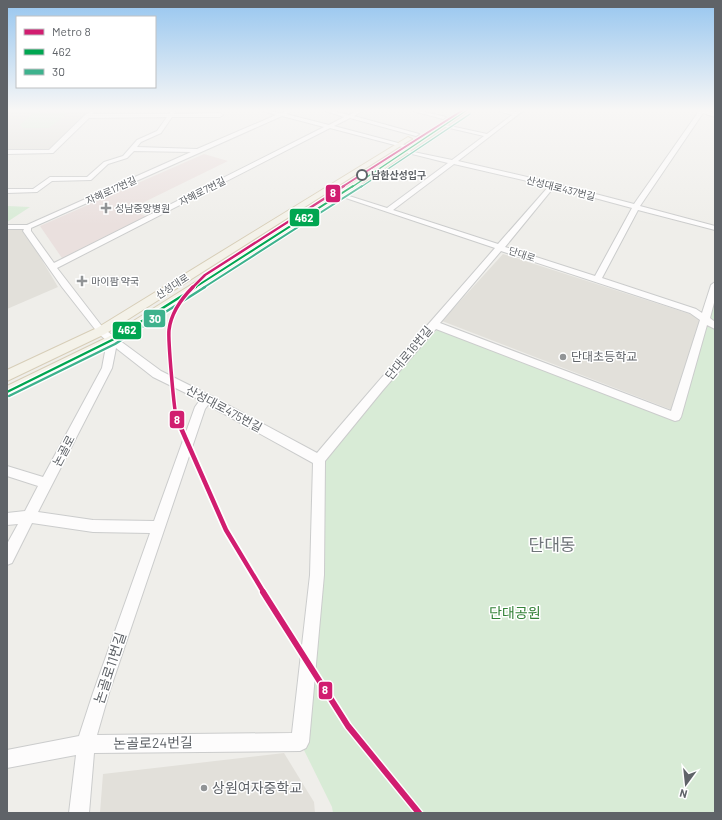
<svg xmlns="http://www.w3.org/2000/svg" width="722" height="820" font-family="Barlow,'Noto Sans KR',sans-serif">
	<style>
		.education { fill: #e2e0da }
		.medical { fill: #eae0de }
		.green { fill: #d8ebd6 }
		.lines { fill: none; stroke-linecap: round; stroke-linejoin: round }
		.minor-casing { stroke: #cbcccc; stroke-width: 2 }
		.major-casing { stroke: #d7ceb8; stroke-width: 2 }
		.minor { fill: #fdfcfc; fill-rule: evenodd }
		.major { fill: #f4f2e9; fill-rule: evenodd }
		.bus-1-far2-casing { stroke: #fff; stroke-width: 3 }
		.bus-1-far1-casing { stroke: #fff; stroke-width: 4 }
		.bus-1-casing { stroke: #fff; stroke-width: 5 }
		.bus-2-far2-casing { stroke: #fff; stroke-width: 3 }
		.bus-2-far1-casing { stroke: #fff; stroke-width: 4 }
		.bus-2-casing { stroke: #fff; stroke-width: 5 }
		.bus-1-far2 { stroke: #00a651; stroke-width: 1.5 }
		.bus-1-far1 { stroke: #00a651; stroke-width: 2 }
		.bus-1 { stroke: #00a651; stroke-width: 2.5 }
		.bus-2-far2 { stroke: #3eb28d; stroke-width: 1.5 }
		.bus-2-far1 { stroke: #3eb28d; stroke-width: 2 }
		.bus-2 { stroke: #3eb28d; stroke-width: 2.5 }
		.metro-1-far4-casing { stroke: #fff; stroke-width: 3.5 }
		.metro-1-far3-casing { stroke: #fff; stroke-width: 4.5 }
		.metro-1-far2-casing { stroke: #fff; stroke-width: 6 }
		.metro-1-far1-casing { stroke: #fff; stroke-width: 8 }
		.metro-1-casing { stroke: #fff; stroke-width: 9 }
		.metro-1-far4 { stroke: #d11d70; stroke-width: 2 }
		.metro-1-far3 { stroke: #d11d70; stroke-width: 2.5 }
		.metro-1-far2 { stroke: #d11d70; stroke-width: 3.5 }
		.metro-1-far1 { stroke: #d11d70; stroke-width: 4.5 }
		.metro-1 { stroke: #d11d70; stroke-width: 6 }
		.stop-dot { fill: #fff; stroke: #5f6368; stroke-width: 2 }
		.poi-dot { fill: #919496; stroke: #fff; stroke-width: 1.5 }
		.labels { text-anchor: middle; stroke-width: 3; stroke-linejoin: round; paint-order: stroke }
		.far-stop-label { font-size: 10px; font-weight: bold; fill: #5f6368; stroke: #fff; text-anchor: start }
		.far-street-label { font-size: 10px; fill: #5f6368; stroke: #fff }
		.far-poi-label { font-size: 10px; fill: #5f6368; stroke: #fff; text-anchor: start }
		.street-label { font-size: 12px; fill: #5f6368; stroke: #fff }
		.poi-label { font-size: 12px; fill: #5f6368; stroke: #fff; text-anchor: start }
		.near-park-label { font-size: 14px; fill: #348238; stroke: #fff }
		.near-street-label { font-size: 14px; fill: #5f6368; stroke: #fff }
		.near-poi-label { font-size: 14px; fill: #5f6368; stroke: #fff; text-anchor: start }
		.near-quarter-label { font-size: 17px; fill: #70757a; stroke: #fff }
		.line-badge { stroke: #fff; stroke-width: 1.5 }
		.badge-label { font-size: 11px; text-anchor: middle; font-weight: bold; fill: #fff }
	</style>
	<rect width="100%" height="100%" fill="#efeeea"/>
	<g class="education">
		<polygon points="7,110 94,110 51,152 7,151"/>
		<polygon points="15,228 24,230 58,287 7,309 7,230"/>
		<polygon points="503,254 702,318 672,410 442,321"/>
		<polygon points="284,753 314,802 315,813 100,813 103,774"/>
	</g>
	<polygon class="medical" points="204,154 228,161 130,209 149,218 64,261 40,226"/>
	<g class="green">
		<polygon points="36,110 72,110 49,128 23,128 20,125"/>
		<polygon points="7,206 30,207 7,222"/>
		<polygon points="715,293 715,813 333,813 332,807 300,742 319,460 357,414 438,329 678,421 699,333"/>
	</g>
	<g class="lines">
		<g class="minor-casing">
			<g id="minor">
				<path d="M172 110H176L174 114 220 113 223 115 220 117H172L161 133 141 142 137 147 197 149 276 115 261 110 281 113 288 110H294L286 114 329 125 344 117 322 110H329L349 115 358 110H364L354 116 419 134 416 136 350 118 334 126 413 147 410 149 330 128 57 268 104 329 161 371 211 396 317 453C376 383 435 317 495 248L322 190 327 189 387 208 448 163 404 152V150L452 160 484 136 441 126V124L487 134 512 115 496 110 516 112 519 110H524L458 161 553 183 634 204 699 111 698 110H705L715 113V117L703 113 640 206 715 226V230L638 210 602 278 696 309 702 313 711 285 715 282V299L710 318 715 322V329L707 325 681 417 679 420 675 421 436 329 383 390 325 461 324 575 309 742 306 748 300 751 94 753 89 813H69L76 755 7 768V750L79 736 93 693 150 533 93 532 32 523 12 563 7 565V544L18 524 7 525V513L25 511 38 486 7 476V466L43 477 102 368 107 341 98 333 62 287 23 231 24 229H7V225H27L191 152 134 151 127 158 108 164 91 180 52 181 37 192 7 193V189H33L50 177H87L104 162 123 156 137 140 157 131 167 117 89 118 53 153 7 154V150H49L85 115 92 111 94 112 92 114H169ZM282 116 324 127 54 263 31 231V228ZM454 164 549 186 498 244 393 210ZM554 187 632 208 595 276 505 247ZM501 251 690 313 700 320 671 411 440 323ZM116 348 153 377 200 400 195 407 154 521 93 520 38 512 112 368ZM208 405 313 463 310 575 292 733 97 735 109 693 205 409Z"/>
				<polygon points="409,110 417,110 446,117 443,119"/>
			</g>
		</g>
		<g class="major-casing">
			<g id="major">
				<polygon points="463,110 470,110 340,199 116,343 7,397 7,386 108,337 334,195"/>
				<polygon points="408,137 412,139 410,140 105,334 7,381 7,370 97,328"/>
			</g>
		</g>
		<use href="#minor" class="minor"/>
		<use href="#major" class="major"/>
		<g class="bus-1-far2-casing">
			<polyline id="bus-1-far2" points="352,187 467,110"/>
		</g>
		<g class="bus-1-far1-casing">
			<polyline id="bus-1-far1" points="194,288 353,186"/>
		</g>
		<g class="bus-1-casing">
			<polyline id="bus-1" points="7,392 112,340 196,287"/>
		</g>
		<g class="bus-2-far2-casing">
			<polyline id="bus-2-far2" points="361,187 470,114"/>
		</g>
		<g class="bus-2-far1-casing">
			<polyline id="bus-2-far1" points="203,288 362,186"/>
		</g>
		<g class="bus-2-casing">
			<polyline id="bus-2" points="9,396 115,344 205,287"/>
		</g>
		<use href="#bus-1-far2" class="bus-1-far2"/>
		<use href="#bus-1-far1" class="bus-1-far1"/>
		<use href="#bus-1" class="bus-1"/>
		<use href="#bus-2-far2" class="bus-2-far2"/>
		<use href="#bus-2-far1" class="bus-2-far1"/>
		<use href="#bus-2" class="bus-2"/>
		<g class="metro-1-far4-casing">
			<polyline id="metro-1-far4" points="342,187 463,110"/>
		</g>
		<g class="metro-1-far3-casing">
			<polyline id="metro-1-far3" points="192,288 205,275 344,186"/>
		</g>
		<g class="metro-1-far2-casing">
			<path id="metro-1-far2" d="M177 420C174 413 168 339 169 330 171 313 182 298 193 287"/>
		</g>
		<g class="metro-1-far1-casing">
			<polyline id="metro-1-far1" points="177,419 226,530 264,593"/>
		</g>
		<g class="metro-1-casing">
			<polyline id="metro-1" points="263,592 348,726 419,813"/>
		</g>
		<use href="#metro-1-far4" class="metro-1-far4"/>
		<use href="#metro-1-far3" class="metro-1-far3"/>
		<use href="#metro-1-far2" class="metro-1-far2"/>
		<use href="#metro-1-far1" class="metro-1-far1"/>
		<use href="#metro-1" class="metro-1"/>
	</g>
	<linearGradient id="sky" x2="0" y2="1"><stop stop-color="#97c6ef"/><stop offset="0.49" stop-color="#f8f7f6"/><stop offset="1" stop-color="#f8f7f6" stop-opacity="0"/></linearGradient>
	<rect width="722" height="225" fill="url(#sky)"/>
	<circle class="stop-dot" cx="362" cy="175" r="5"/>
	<g class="poi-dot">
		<path d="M104 202h4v4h4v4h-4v4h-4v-4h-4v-4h4z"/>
		<path d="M80 275h4v4h4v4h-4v4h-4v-4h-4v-4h4z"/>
		<circle cx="563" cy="357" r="4"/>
		<circle cx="204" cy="788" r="4"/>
	</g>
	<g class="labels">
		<g class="far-stop-label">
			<text x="371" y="179">남한산성입구</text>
		</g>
		<g class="far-street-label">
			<text transform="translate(561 188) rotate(14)" y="4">산성대로437번길</text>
			<text transform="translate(111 190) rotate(-24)" y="4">자혜로17번길</text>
			<text transform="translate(202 191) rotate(-27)" y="4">자혜로7번길</text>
			<text transform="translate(522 254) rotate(18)" y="4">단대로</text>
			<text transform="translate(172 286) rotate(-33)" y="4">산성대로</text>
		</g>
		<g class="far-poi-label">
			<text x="115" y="212">성남중앙병원</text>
			<text x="91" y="285">마이팜 약국</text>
		</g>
		<g class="street-label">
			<text transform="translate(409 353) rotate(-50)" y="4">단대로16번길</text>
			<text transform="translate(224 409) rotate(28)" y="4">산성대로475번길</text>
			<text transform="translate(64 451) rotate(-62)" y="4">논골로</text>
		</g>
		<g class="poi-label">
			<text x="571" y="361">단대초등학교</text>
		</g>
		<g class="near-park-label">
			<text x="515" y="618">단대공원</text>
		</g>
		<g class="near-street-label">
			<text transform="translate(110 668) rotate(-72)" y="5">논골로11번길</text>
			<text transform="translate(153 743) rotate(-1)" y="5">논골로24번길</text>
		</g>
		<g class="near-poi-label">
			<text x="212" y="793">상원여자중학교</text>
		</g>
		<g class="near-quarter-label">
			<text x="552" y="551">단대동</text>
		</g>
	</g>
	<g class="line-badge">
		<rect x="325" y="184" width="16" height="19" rx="4" fill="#d11d70"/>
		<rect x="289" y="208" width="31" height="19" rx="4" fill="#00a651"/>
		<rect x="143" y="309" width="23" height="19" rx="4" fill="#3eb28d"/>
		<rect x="112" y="321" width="30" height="19" rx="4" fill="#00a651"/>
		<rect x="169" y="410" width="16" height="19" rx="4" fill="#d11d70"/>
		<rect x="318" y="681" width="15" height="19" rx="4" fill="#d11d70"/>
	</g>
	<g class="badge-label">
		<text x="333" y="197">8</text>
		<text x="304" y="222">462</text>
		<text x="155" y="323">30</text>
		<text x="127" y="334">462</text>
		<text x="177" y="424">8</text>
		<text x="325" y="694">8</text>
	</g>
	<rect width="722" height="820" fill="none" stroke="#5f6368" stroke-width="16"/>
	<rect x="16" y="16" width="140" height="72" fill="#ffffff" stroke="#bfc1c3"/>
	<rect x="24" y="29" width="20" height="6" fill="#d11d70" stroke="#bfc1c3"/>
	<text x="52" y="36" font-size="12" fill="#5f6368">Metro 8</text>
	<rect x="24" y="49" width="20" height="6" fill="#00a651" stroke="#bfc1c3"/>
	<text x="52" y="56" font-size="12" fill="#5f6368">462</text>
	<rect x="24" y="69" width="20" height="6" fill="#3eb28d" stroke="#bfc1c3"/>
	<text x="52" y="76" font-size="12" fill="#5f6368">30</text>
	<g transform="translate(686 784) rotate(195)" stroke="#ffffff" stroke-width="3" paint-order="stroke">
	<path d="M0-3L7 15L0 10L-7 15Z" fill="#5f6368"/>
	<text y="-6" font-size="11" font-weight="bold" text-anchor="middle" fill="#5f6368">N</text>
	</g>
</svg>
